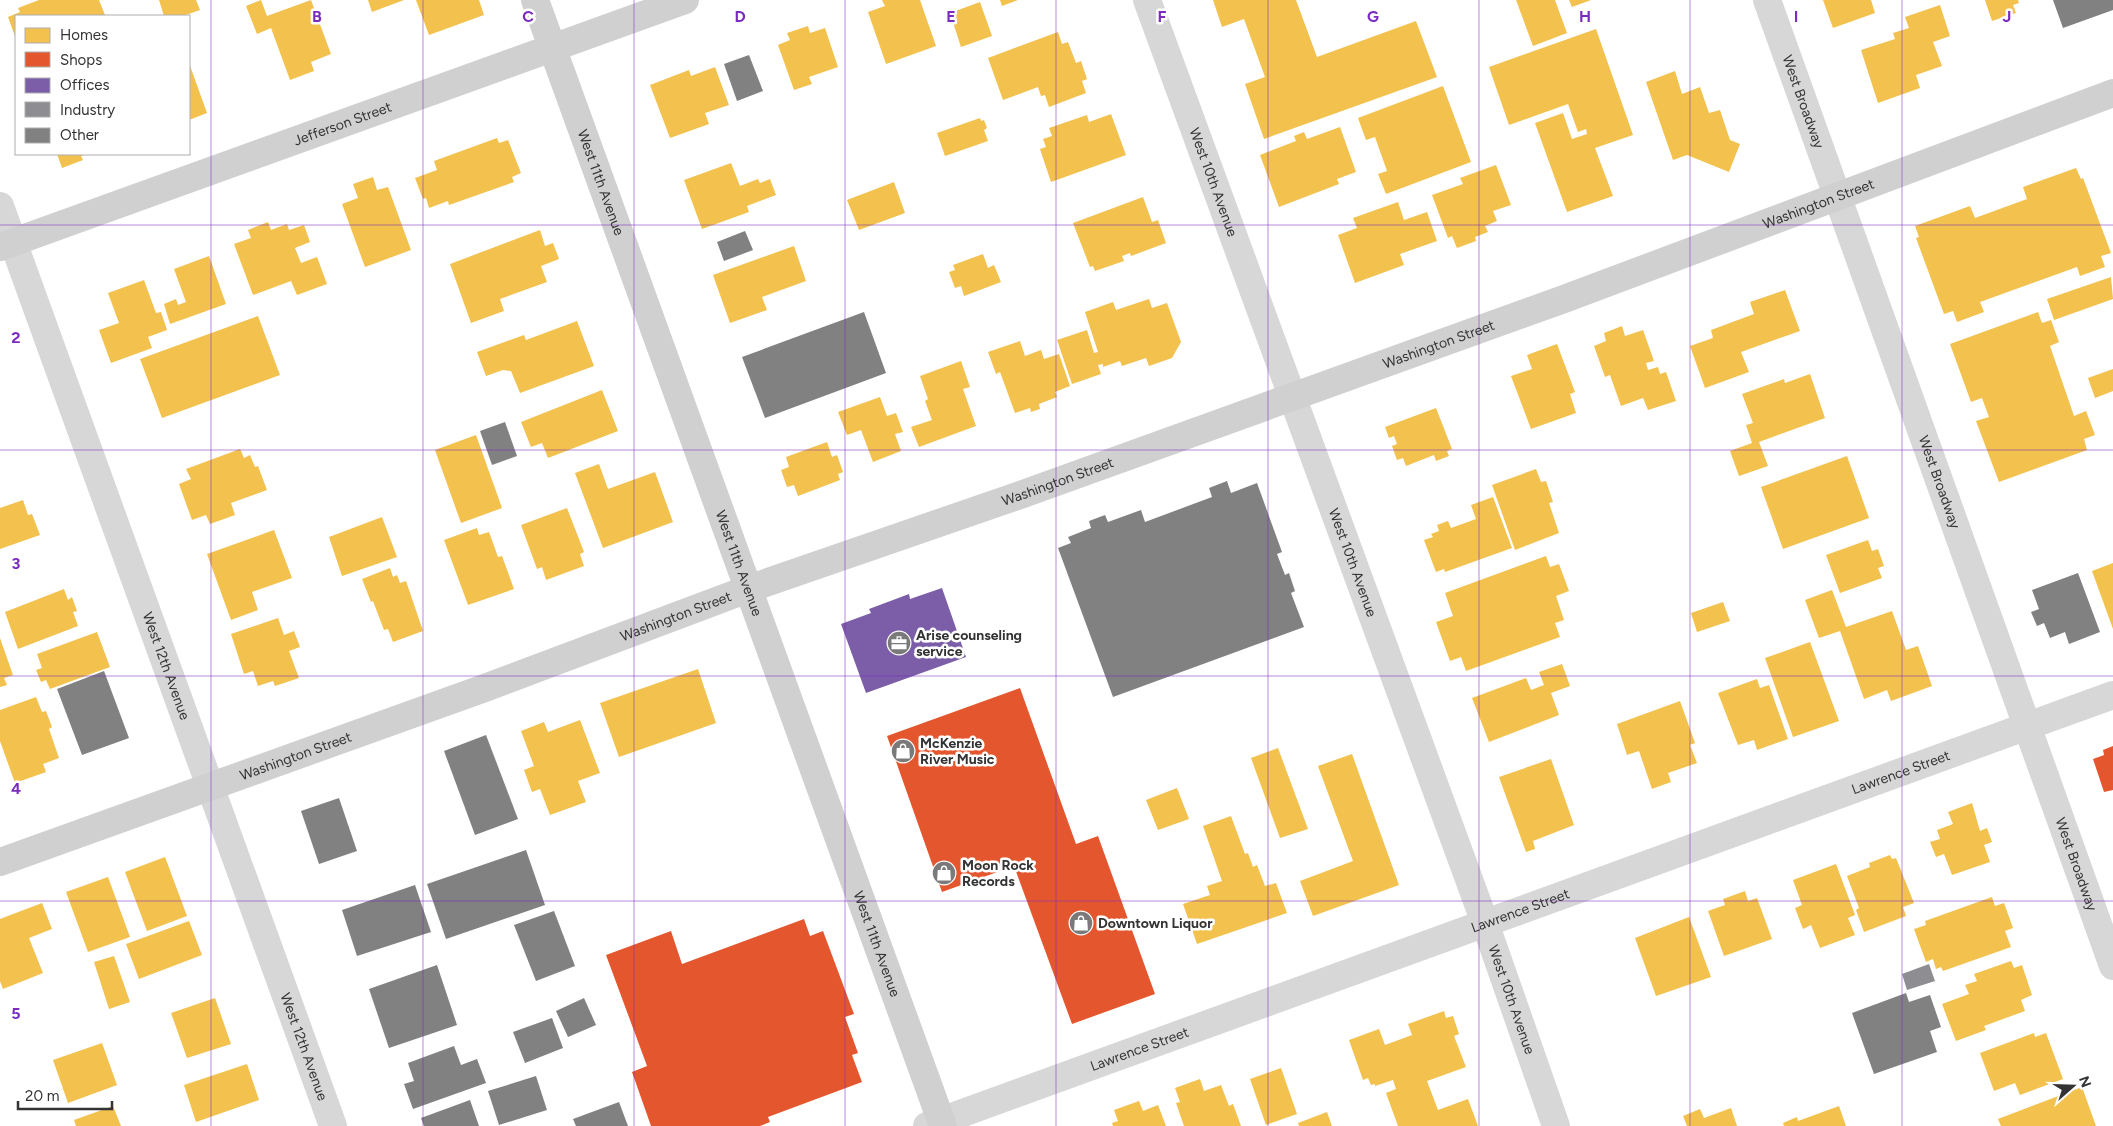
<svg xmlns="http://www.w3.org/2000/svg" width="2113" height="1126" font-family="Figtree,sans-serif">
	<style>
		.homes { fill: #f2c14e }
		.shops { fill: #e4572e }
		.offices { fill: #7b5ea7 }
		.industry { fill: #8d8d92 }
		.building { fill: #818181 }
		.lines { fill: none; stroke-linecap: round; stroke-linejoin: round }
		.minor { stroke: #d7d7d7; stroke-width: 28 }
		.tertiary { stroke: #d7d7d7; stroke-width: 28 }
		.secondary { stroke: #d0d0d0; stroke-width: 28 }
		.grid { fill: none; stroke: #7b2cbf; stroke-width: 1; stroke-opacity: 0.55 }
		.labels { text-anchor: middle; stroke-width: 5; stroke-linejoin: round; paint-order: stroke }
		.street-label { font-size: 14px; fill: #333; stroke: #fff }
		.poi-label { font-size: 14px; font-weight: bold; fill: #333; stroke: #fff; text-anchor: start }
		.grid-label { font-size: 16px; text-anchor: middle; font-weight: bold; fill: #7b2cbf; stroke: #fff; stroke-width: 5; stroke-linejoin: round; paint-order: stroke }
	</style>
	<rect width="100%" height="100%" fill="#fff"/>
	<g class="homes">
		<polygon points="39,0 99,0 105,15 16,16 16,39 8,17 20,12 18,8"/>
		<polygon points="159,0 196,0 200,10 183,16 164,16"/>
		<polygon points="261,0 267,16 311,0 331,54 311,62 314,71 290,80 271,28 257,34 246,6"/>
		<polygon points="368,0 404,0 372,12"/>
		<polygon points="416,0 479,0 484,15 429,35"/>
		<polygon points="882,0 920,0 936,46 886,64 868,12 885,6"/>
		<polygon points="1000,0 1018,0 1002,6"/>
		<polygon points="1213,0 1296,0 1317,57 1416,21 1437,77 1264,139 1245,84 1265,77 1244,19 1222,27"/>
		<polygon points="1516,0 1555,0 1567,33 1533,46"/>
		<polygon points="1569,0 1591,0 1572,7"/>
		<polygon points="1823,0 1871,0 1875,13 1833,28"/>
		<polygon points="1985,0 2018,0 2019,3 2013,5 2016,13 1992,21"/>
		<polygon points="980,2 992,36 961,47 950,13"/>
		<polygon points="1940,5 1950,36 1933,42 1942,66 1916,75 1920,88 1878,103 1861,50 1895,39 1893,33 1909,28 1905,17"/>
		<polygon points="808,26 810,33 825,28 838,67 809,77 812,84 794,90 778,45 790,40 787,33"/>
		<polygon points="1596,29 1633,135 1595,148 1613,196 1567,212 1535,123 1563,113 1572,139 1587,134 1586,129 1578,132 1568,104 1509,125 1489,67"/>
		<polygon points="1058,32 1062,44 1068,42 1076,63 1081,61 1087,79 1082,81 1086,93 1049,107 1045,95 1041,96 1038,87 1003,100 988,58"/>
		<polygon points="189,63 207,113 189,120"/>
		<polygon points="715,67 729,105 705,113 709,124 670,138 650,85 689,70 691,76"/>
		<polygon points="1675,71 1682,94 1700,87 1709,113 1720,110 1730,140 1740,144 1729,172 1687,155 1673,160 1646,82"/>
		<polygon points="1443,86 1471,162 1386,194 1378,174 1387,171 1375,137 1366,140 1358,118"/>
		<polygon points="1111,114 1126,155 1051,182 1040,149 1046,147 1043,139 1052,136 1049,128 1087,115 1089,122"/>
		<polygon points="980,118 981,121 984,120 987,128 984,130 988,141 945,156 937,133"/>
		<polygon points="1340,127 1356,172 1337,179 1339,184 1279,207 1260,155 1296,141 1294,136 1304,132 1307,139"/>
		<polygon points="497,138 499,143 508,140 521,173 512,177 514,182 449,205 448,201 429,208 426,198 423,199 415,178 437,170 434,161"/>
		<polygon points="57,154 88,154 81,156 83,160 62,168"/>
		<polygon points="731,163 740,186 758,179 760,183 770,179 776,195 747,206 749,212 702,229 684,180"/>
		<polygon points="1496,165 1511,205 1493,211 1497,221 1485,226 1488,232 1475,237 1476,241 1457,248 1452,236 1448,238 1432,195 1463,184 1460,178"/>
		<polygon points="2076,168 2081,179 2083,178 2111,253 2101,256 2105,267 2080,276 2077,267 1980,302 1984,312 1957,322 1953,311 1944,314 1916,238 1919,237 1915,226 1970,206 1975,218 2027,199 2023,187"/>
		<polygon points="373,177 377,190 388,187 411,250 365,267 342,204 358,198 353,184"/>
		<polygon points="894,182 905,213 859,230 847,200"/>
		<polygon points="1143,197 1152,222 1158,220 1166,243 1131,256 1130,253 1122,256 1124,261 1095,271 1093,266 1090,267 1073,223"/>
		<polygon points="1398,202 1404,220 1427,212 1437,241 1400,254 1404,265 1355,283 1338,235 1357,228 1353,218"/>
		<polygon points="268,222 271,230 287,224 289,230 304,225 310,242 295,248 301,263 317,257 327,284 297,295 291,281 253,295 234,244 251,238 248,230"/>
		<polygon points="540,230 545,246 553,243 559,259 541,266 547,282 500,299 504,311 471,323 450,264"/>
		<polygon points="794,246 806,281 762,297 767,310 730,323 713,275"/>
		<polygon points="983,254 988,268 994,265 1001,282 964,296 961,286 955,288 949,272 955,270 953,265"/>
		<polygon points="209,256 226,304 170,324 164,304 176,299 178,305 186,302 174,269"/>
		<polygon points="2111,277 2113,299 2054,320 2047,299"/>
		<polygon points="144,280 156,313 161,312 167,330 148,337 152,348 111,363 99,330 119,323 108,293"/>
		<polygon points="1785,290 1800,331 1741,352 1749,372 1705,388 1690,346 1713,338 1711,330 1754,314 1750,302"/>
		<polygon points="1149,299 1152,308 1167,303 1181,342 1172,358 1149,366 1146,358 1122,366 1120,361 1103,367 1103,364 1098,365 1101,374 1072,384 1057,340 1087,330 1094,353 1098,352 1085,312 1113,302 1116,310"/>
		<polygon points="2038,312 2042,323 2051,320 2059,342 2050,346 2074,416 2086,411 2095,435 2084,439 2087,450 1999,482 1976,421 1989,417 1982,398 1971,402 1950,344"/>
		<polygon points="258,316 280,375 162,418 140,359"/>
		<polygon points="577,321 594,366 520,393 511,371 503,370 486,376 477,352 524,335 526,340"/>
		<polygon points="1622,326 1625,336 1643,330 1654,361 1646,363 1648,370 1658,367 1660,374 1666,372 1676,401 1648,410 1643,398 1621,406 1610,375 1605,377 1594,346 1606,341 1604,333"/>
		<polygon points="1020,341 1025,356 1041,350 1044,359 1059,354 1070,386 1055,392 1057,397 1039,404 1040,409 1031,412 1030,408 1015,413 1000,372 996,374 988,352"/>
		<polygon points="1557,344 1575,392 1570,394 1576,413 1531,429 1511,376 1532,369 1527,355"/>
		<polygon points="961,361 970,387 963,389 976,426 919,447 911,427 932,420 925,401 928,399 920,376"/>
		<polygon points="2113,369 2113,391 2095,398 2088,378"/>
		<polygon points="1810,374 1825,418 1759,442 1768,466 1739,476 1730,451 1752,443 1746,425 1753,423 1742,394 1784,379 1785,383"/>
		<polygon points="602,390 618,431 548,458 542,443 531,447 521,422"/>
		<polygon points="880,397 887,416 896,413 903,432 895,434 901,451 873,462 861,430 847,435 838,412"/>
		<polygon points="1436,408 1452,449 1447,451 1449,456 1436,461 1434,455 1406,466 1403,458 1397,460 1392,446 1397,444 1394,436 1389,438 1385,427"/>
		<polygon points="476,435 502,508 461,523 435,450"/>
		<polygon points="827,442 832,457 837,455 843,472 838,474 840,480 798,496 794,485 787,487 781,470 789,467 786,457"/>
		<polygon points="240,449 244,458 250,455 255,467 258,466 267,490 231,503 235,515 210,524 206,515 192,520 179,484 191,479 186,469"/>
		<polygon points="1847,456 1869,518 1783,549 1761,487"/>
		<polygon points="599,464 608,489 655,472 673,522 603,548 575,473"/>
		<polygon points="1536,469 1541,482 1546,481 1553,502 1549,503 1559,533 1515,550 1492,485"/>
		<polygon points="1493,497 1512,548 1445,572 1444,569 1436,572 1424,540 1433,537 1431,534 1439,531 1437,525 1448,521 1451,528 1476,519 1471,505"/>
		<polygon points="23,500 28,515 32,514 40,535 0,549 0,508"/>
		<polygon points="567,508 584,552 580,554 584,566 546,580 542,567 537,569 521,525"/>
		<polygon points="382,517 397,557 342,576 329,537"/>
		<polygon points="477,528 479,535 489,532 498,557 502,556 514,589 468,605 444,540"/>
		<polygon points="274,530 292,578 252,592 258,610 231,620 207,554"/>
		<polygon points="1868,540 1872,551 1878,549 1884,566 1878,568 1882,578 1840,593 1826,555"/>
		<polygon points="1546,556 1550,567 1559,564 1569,591 1556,596 1564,620 1555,623 1560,637 1466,671 1461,657 1450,661 1436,622 1453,616 1445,593"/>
		<polygon points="2113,563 2113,629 2092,571"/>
		<polygon points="390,568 393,577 397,575 400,583 406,581 423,631 393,642 388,629 384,630 373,601 371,602 362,579"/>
		<polygon points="64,589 68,600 72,597 77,611 73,612 78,626 18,649 5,612"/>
		<polygon points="1832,590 1846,627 1892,611 1906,650 1918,646 1932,686 1891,701 1887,690 1864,699 1840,631 1819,638 1805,600"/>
		<polygon points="1723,602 1730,621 1697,632 1691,613"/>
		<polygon points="278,618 284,635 294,631 300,647 289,651 299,678 275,686 273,681 258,686 253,671 244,674 231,634"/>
		<polygon points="97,632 110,667 50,689 46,680 41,682 36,670 42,668 37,654"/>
		<polygon points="0,638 13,675 4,678 7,685 0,687"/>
		<polygon points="1810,642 1839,721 1793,737 1765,658"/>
		<polygon points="1562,664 1570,686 1551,693 1559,715 1489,742 1472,698 1526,678 1531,690 1544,685 1539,672"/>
		<polygon points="698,669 716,723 619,757 600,703"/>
		<polygon points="1757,679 1760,688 1769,685 1788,739 1757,750 1754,740 1738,745 1718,693"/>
		<polygon points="36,697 42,712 46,711 52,727 49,729 59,758 43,764 46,772 15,783 0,741 0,710"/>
		<polygon points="1680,701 1695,743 1690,745 1697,763 1668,773 1671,782 1652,789 1639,751 1627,755 1617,724"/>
		<polygon points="580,720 600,773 578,781 586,802 550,815 540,789 532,792 524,770 534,766 521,731 544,722 548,732"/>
		<polygon points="1278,748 1308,829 1280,838 1251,758"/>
		<polygon points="1352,754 1399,885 1313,916 1300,881 1353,861 1318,766"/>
		<polygon points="1551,759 1574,825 1533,841 1535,849 1526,852 1499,777"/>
		<polygon points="1177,788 1189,819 1158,830 1146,800"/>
		<polygon points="1972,803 1980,831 1987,828 1992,842 1984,845 1990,862 1952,875 1944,854 1936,857 1930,842 1940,839 1937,830 1953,824 1948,812"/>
		<polygon points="1231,816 1245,854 1248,853 1253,867 1257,865 1265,886 1276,883 1287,913 1197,944 1183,904 1210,895 1207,886 1222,881 1203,826"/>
		<polygon points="1890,855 1892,859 1896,858 1914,903 1903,907 1906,916 1864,932 1856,910 1859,908 1847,876 1870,867 1869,863"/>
		<polygon points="165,857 187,916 147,931 125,872"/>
		<polygon points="1836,864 1855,915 1848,918 1855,935 1820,948 1811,925 1803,929 1795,908 1802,905 1793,880"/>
		<polygon points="108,877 130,937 88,952 66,892"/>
		<polygon points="1745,891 1748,901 1757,898 1772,939 1724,956 1708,911 1725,905 1723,899"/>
		<polygon points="1992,897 1995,906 2004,903 2013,928 2005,931 2011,947 1943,971 1941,967 1936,969 1933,959 1926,962 1914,929 1926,925 1925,921"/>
		<polygon points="42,903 52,929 29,938 43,973 3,989 0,981 0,919"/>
		<polygon points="1689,917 1711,977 1656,996 1635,938"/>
		<polygon points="189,921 202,955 139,979 126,944"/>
		<polygon points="114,956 130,1002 109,1009 94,962"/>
		<polygon points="2011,961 2014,968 2022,965 2032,995 2021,1000 2025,1011 1984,1026 1986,1030 1956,1041 1942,1004 1969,994 1965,985 1977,981 1974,974"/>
		<polygon points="215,998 231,1044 187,1058 171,1013"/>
		<polygon points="1444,1011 1446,1018 1453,1016 1459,1034 1454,1036 1466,1067 1427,1081 1438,1110 1468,1099 1478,1126 1398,1126 1386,1093 1396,1089 1393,1080 1375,1086 1375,1084 1371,1085 1368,1078 1363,1080 1349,1040 1379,1029 1385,1045 1412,1035 1408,1024"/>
		<polygon points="2034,1033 2035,1037 2046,1033 2063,1079 2020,1095 2015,1083 1994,1091 1980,1053"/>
		<polygon points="102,1043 117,1085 68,1103 53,1060"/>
		<polygon points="247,1064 259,1100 196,1122 184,1085"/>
		<polygon points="1281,1068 1297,1114 1266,1125 1250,1079"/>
		<polygon points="1200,1079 1204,1091 1221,1085 1229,1106 1233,1104 1241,1126 1184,1126 1176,1103 1180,1102 1175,1088"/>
		<polygon points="2082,1087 2096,1126 2001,1126 1998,1119"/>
		<polygon points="1139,1101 1143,1111 1158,1105 1166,1126 1113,1126 1112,1123 1118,1121 1114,1110"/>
		<polygon points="113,1106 121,1126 76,1126 74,1120"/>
		<polygon points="1839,1106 1846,1126 1784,1126 1783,1123 1797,1117 1798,1121"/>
		<polygon points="1731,1108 1737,1126 1687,1126 1683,1116 1700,1109 1704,1118"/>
		<polygon points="1327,1112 1332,1126 1299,1126 1298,1123"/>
	</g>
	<g class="shops">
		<polygon points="1020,688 1076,844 1098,836 1155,994 1072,1024 1014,866 942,892 887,736"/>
		<polygon points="2113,746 2113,790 2104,792 2093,759 2104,755 2103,750"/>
		<polygon points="804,919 810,936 823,931 854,1014 845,1017 858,1053 852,1055 862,1082 768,1117 770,1122 760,1126 651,1126 632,1072 647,1066 606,955 671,931 682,964"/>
	</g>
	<polygon class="offices" points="942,588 966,657 866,693 841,624 871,613 869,609 909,594 910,599"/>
	<polygon class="industry" points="1929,964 1935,981 1907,990 1902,974"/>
	<g class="building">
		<polygon points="2053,0 2113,0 2113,10 2063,28"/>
		<polygon points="749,55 763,91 737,101 724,64"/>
		<polygon points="745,231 753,250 724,261 717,242"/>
		<polygon points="864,312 886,373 765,418 742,357"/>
		<polygon points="505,422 517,456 492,465 480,431"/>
		<polygon points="1227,481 1231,493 1257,483 1282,552 1277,554 1285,575 1289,573 1295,591 1291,593 1304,627 1113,697 1058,548 1071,543 1068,537 1091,528 1089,521 1105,515 1108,522 1141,510 1145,522 1212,497 1209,488"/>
		<polygon points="2078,573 2100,632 2069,644 2065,632 2050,638 2044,623 2037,626 2031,612 2039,609 2032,590"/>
		<polygon points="104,671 129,738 82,755 57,689"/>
		<polygon points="486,735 518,819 475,835 444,751"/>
		<polygon points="339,798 357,851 319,864 301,811"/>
		<polygon points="526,850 545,905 446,939 427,884"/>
		<polygon points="415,885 431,932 357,956 342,910"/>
		<polygon points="554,911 575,966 536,981 514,925"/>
		<polygon points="437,965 457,1025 389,1048 369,989"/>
		<polygon points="1906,993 1909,1002 1930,995 1941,1027 1930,1031 1937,1052 1874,1074 1852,1013"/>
		<polygon points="584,998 596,1025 568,1037 556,1011"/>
		<polygon points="552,1018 563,1048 525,1063 513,1032"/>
		<polygon points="454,1046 461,1065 477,1059 486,1083 413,1109 404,1084 414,1081 408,1063"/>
		<polygon points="536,1076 547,1110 499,1125 488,1091"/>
		<polygon points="470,1100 479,1126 424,1126 421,1118"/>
		<polygon points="619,1102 628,1126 576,1126 573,1119"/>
	</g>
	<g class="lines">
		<g class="minor">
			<path id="s1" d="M1147 0 1485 923 1556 1126"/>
			<path id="s2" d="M1767 0 2113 966"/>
			<path id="s3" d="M0 206 333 1126"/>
		</g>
		<path class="tertiary" id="s4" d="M927 1126 2113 695"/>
		<g class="secondary">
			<path id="s5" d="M535 0 943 1126"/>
			<path id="s6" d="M0 247 685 0"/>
			<path id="s7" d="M0 862 482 689 748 589 1023 494 1564 299 2113 93"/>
		</g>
	</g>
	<path class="grid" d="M211 0V1126M423 0V1126M634 0V1126M845 0V1126M1056 0V1126M1268 0V1126M1479 0V1126M1690 0V1126M1902 0V1126M0 225H2113M0 450H2113M0 676H2113M0 901H2113"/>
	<defs>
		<g id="office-disc" transform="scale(1.25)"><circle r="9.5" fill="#7a7a7a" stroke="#fff"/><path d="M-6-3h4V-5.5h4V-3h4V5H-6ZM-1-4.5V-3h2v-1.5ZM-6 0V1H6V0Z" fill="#fff"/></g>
		<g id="shop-disc" transform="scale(1.25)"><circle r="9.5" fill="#7a7a7a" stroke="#fff"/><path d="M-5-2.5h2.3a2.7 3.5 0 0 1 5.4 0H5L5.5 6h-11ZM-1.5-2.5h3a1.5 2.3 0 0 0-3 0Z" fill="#fff"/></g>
	</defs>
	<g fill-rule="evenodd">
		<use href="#office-disc" x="899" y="643"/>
		<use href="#shop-disc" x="903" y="751"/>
		<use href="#shop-disc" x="944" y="873"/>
		<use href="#shop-disc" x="1081" y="923"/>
	</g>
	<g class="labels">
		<g class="street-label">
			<text dy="5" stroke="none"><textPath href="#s2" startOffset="108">West Broadway</textPath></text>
			<text dy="5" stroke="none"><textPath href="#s6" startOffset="364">Jefferson Street</textPath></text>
			<text dy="5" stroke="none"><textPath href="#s5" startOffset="194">West 11th Avenue</textPath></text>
			<text dy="5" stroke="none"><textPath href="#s1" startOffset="194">West 10th Avenue</textPath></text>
			<text dy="5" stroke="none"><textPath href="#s7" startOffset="1934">Washington Street</textPath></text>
			<text dy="5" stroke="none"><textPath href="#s7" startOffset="1529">Washington Street</textPath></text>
			<text dy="5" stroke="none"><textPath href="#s7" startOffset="1124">Washington Street</textPath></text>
			<text dy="5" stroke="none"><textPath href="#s2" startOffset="512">West Broadway</textPath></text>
			<text dy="5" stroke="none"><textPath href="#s1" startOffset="599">West 10th Avenue</textPath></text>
			<text dy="5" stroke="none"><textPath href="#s5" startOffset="599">West 11th Avenue</textPath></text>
			<text dy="5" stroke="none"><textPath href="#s7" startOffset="719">Washington Street</textPath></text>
			<text dy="5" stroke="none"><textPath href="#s3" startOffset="489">West 12th Avenue</textPath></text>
			<text dy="5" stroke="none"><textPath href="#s7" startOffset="314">Washington Street</textPath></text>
			<text dy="5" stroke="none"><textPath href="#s4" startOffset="1036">Lawrence Street</textPath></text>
			<text dy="5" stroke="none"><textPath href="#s2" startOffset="918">West Broadway</textPath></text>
			<text dy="5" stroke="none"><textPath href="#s4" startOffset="631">Lawrence Street</textPath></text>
			<text dy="5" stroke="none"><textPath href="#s5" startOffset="1004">West 11th Avenue</textPath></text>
			<text dy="5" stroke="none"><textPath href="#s1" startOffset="1064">West 10th Avenue</textPath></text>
			<text dy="5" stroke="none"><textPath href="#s3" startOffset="894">West 12th Avenue</textPath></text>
			<text dy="5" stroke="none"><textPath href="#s4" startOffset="226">Lawrence Street</textPath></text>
		</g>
		<g class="poi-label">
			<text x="916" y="640">Arise counseling<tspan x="916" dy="16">service</tspan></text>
			<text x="920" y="748">McKenzie<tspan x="920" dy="16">River Music</tspan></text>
			<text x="962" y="870">Moon Rock<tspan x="962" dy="16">Records</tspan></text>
			<text x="1098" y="928">Downtown Liquor</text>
		</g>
	</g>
	<g class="grid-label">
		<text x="317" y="22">B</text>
		<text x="528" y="22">C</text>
		<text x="740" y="22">D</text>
		<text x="951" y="22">E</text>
		<text x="1162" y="22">F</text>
		<text x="1373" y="22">G</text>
		<text x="1585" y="22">H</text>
		<text x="1796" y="22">I</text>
		<text x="2007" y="22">J</text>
		<text x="16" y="343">2</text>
		<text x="16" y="569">3</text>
		<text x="16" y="794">4</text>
		<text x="16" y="1019">5</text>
	</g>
	<rect x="15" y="15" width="175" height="140" fill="#ffffff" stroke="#adadad"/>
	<rect x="25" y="28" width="25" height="15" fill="#f2c14e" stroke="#adadad"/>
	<text x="60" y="40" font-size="15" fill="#333333">Homes</text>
	<rect x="25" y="52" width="25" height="15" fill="#e4572e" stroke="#adadad"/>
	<text x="60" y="65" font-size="15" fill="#333333">Shops</text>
	<rect x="25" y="78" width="25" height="15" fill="#7b5ea7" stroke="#adadad"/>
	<text x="60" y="90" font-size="15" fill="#333333">Offices</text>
	<rect x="25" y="102" width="25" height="15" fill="#8d8d92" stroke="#adadad"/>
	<text x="60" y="115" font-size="15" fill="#333333">Industry</text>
	<rect x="25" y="128" width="25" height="15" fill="#818181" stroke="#adadad"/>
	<text x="60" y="140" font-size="15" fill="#333333">Other</text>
	<g transform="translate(2073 1086) rotate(70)" stroke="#ffffff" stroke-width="4" paint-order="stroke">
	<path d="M0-4L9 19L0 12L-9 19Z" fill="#333333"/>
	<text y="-8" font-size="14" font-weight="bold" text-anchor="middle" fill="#333333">N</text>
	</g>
	<path d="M18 1101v8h94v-8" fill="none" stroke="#333333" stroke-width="2.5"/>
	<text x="25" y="1101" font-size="15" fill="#333333" stroke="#ffffff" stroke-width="4" paint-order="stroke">20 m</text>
</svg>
